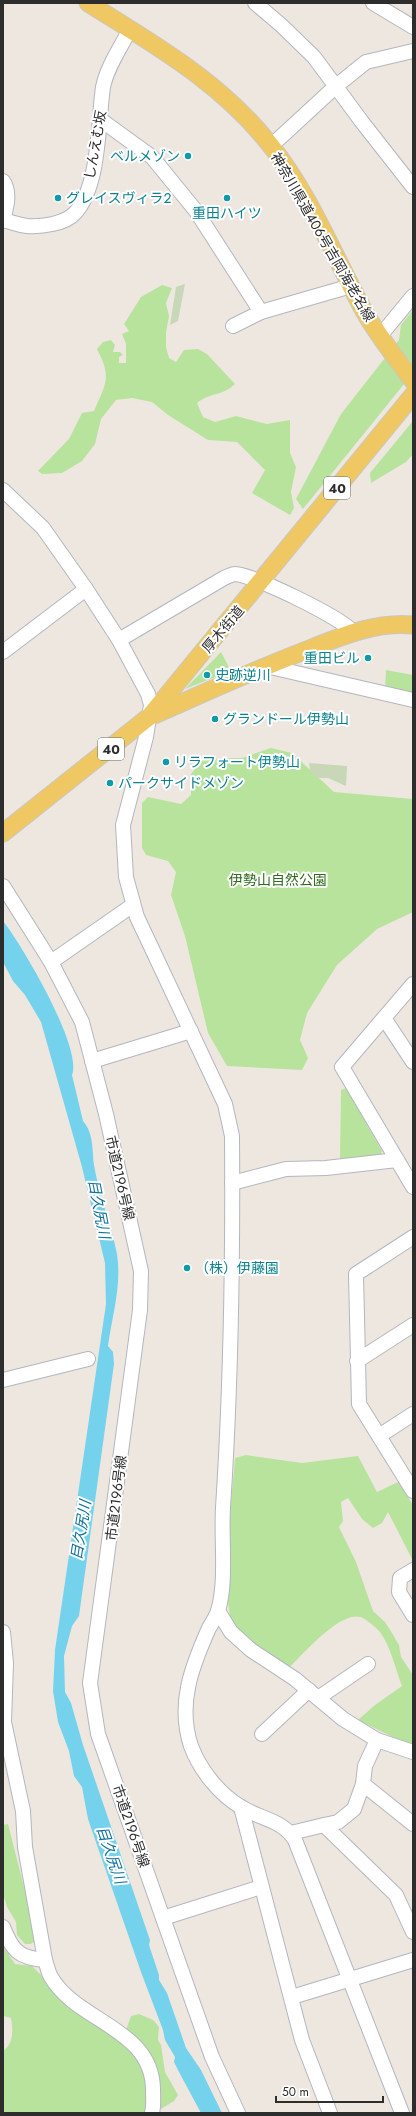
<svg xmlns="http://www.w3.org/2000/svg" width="416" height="2116" font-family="Jost,'Noto Sans JP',sans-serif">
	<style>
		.green { fill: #b8e39d }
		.cemetery { fill: #c8d7b7 }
		.water { fill: #75d2ed }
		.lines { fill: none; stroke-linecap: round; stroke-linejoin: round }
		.minor-casing { stroke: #b3b6c0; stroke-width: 16 }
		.major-casing { stroke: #c8c8c8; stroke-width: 19 }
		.minor { stroke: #fff; stroke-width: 14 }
		.major { stroke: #efc864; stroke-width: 17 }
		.culture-dot { fill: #0f9aa8; stroke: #fff; stroke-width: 1.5 }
		.labels { text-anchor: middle; stroke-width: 4; stroke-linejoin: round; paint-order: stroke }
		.shield { fill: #fff; stroke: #6c6c6c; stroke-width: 1 }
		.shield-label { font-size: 13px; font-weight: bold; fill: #2d2d2d }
		.street-label { font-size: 14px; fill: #2d2d2d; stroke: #fff }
		.culture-label { font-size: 14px; fill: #0d838f; stroke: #fff; text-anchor: start }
		.park-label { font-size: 14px; fill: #306a1c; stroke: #fff }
		.water-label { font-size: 15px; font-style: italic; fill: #10739d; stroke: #fff }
	</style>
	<rect width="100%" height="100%" fill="#eee7e0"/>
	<g class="green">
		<path d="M162 285 172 288 166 303 169 316 166 332V347L169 358 176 362 184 350 198 349 207 354 235 384C223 396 211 392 197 403L203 417 215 422 236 416 267 424 290 420V453L296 467 291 492 294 508 290 515 252 493 265 470 237 442 208 440 168 415 152 402 132 398 116 400 101 419 95 444 82 461 62 473 42 474 38 471 69 439 82 413 94 411C106 383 112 378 97 349L103 342 111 340 115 345 113 352H120L123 355 119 357V363H126V344L122 334 129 331 124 324 141 297Z"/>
		<polygon points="413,310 413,373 303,509 296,499 341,414 399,340 401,325"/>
		<polygon points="413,421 413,454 406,462 371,483 370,473"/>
		<polygon points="221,652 231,671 185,689"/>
		<polygon points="386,670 413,675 413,694 385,688"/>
		<polygon points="271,748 292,753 334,792 413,799 413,912 377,929 337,965 307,1013 300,1040 308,1058 302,1070 227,1066 208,1033 185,936 171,895 176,872 168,861 146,855 142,848 142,803 148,797 181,804 191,795 191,774 201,761 225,758 242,758"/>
		<polygon points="346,1088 382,1151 380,1158 340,1159 341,1090"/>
		<path d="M246 1455 302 1463 358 1456 377 1492 398 1482 413 1505V1561L388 1512 382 1523 373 1528 362 1519 348 1498 341 1502 343 1521 339 1527 356 1562 373 1611 385 1622 392 1633 399 1645 401 1657 413 1675V1747L358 1720 375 1705 402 1686C395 1668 391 1647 380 1632 376 1628 366 1618 360 1617 340 1611 302 1655 288 1669 277 1663 241 1637 235 1628 218 1603 233 1492 235 1458Z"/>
		<polygon points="8,1824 26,1895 33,1907 36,1940 31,1944 25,1944 17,1935 16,1922 7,1907 3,1894 3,1825"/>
		<path d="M3 1946 15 1964 32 1966 50 1984 130 2046 143 2064 148 2093 145 2113H3V2051C14 2044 13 2029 11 2018L3 2016Z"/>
		<polygon points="139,2014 153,2020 159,2027 158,2040 161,2045 165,2072 178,2095 174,2101 161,2109 157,2107 126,2030 131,2016"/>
	</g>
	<g class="cemetery">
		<polygon points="185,284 178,321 170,325 176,287"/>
		<polygon points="309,763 347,766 346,786 328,778 317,778 310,770"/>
	</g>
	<path class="water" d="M3 921C22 945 83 1048 72 1075L83 1121C94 1134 92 1149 94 1165 99 1195 111 1224 117 1254 122 1285 112 1316 108 1346L113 1352 114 1364 79 1616 72 1626 64 1656 65 1692 71 1703 83 1745 150 1940 149 1945 159 1975V1980L167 1993 186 2048 201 2070 222 2113H201L179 2072 174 2062 175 2057 165 2040 163 2030 141 1972 88 1819 82 1787 74 1776 69 1751 58 1722 53 1691 55 1650 106 1304 105 1263 82 1167 41 1022 25 995 13 981 3 962Z"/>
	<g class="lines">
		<g class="minor-casing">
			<g id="minor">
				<polyline points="255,3 281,25 314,57 362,122 413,187"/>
				<polyline points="373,3 413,27"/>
				<polyline points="101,120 152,157 196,211 261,312"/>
				<polyline points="271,146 335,87 366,62 413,51"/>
				<path d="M3 181C11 193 6 208 3 221"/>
				<path d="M3 220C11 222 19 225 27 226 41 227 65 224 75 213 100 186 98 121 103 87 107 67 121 47 130 29"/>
				<polyline points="233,326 261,312 351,286"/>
				<polyline points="380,336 413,296"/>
				<path d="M3 490 43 528 86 589 119 640 148 694 151 705 146 737 123 825 126 877 137 917 225 1104 232 1136C233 1260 231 1384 223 1508 221 1540 227 1581 218 1611 216 1617 212 1623 209 1628 192 1666 177 1704 191 1746 200 1770 219 1794 241 1807 260 1819 283 1820 295 1840L402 2113"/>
				<path d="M119 640 224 578C227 577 232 574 235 574 254 575 342 618 353 632"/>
				<polyline points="3,652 86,589"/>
				<polyline points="266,666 413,700"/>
				<polyline points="3,886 51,962 82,1022 106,1114 141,1271 140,1310 90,1683 98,1734 212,2057 238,2113"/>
				<polyline points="51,962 133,905"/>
				<polyline points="413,984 342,1067 413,1187"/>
				<polyline points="384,1018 413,1062"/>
				<polyline points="92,1061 191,1031"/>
				<polyline points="232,1183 286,1169 326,1168 397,1160"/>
				<polyline points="413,1237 356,1274 359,1404 413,1491"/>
				<polyline points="357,1361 413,1325"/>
				<polyline points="3,1380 88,1359"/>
				<polyline points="379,1436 413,1414"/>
				<polyline points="413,1570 400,1578 399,1592 413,1615"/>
				<polyline points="218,1611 231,1632 251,1650 295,1679 343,1719 377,1740 413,1752"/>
				<path d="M3 1632 6 1663 4 1722 23 1811 25 1847 45 1960C47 1965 48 1972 51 1977 77 2022 152 2028 153 2089 153 2097 154 2105 152 2113"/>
				<polyline points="318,1698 368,1664"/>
				<polyline points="262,1734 309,1690"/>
				<polyline points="363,1784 413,1824"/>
				<polyline points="241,1807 302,2040 330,2113"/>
				<polyline points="324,1825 338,1822 354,1809 363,1784 365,1766 377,1740"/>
				<polyline points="291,1833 324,1825 396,1895 413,1932"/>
				<polyline points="163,1918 261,1887"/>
				<path d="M3 1927C12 1950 18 1958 45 1960"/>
				<polyline points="292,1997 413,1960"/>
			</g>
		</g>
		<g class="major-casing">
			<g id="major">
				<path d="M88 3C155 45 221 82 271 146 310 195 334 256 364 311 378 336 396 358 413 381"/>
				<path d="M154 715C202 694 250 672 299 653 335 639 373 621 413 625"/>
				<polyline points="3,833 150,716 413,395"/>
			</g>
		</g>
		<use href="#minor" class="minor"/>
		<use href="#major" class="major"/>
	</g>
	<g class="culture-dot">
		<circle cx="188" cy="156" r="4"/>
		<circle cx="58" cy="198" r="4"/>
		<circle cx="227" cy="198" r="4"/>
		<circle cx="368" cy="658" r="4"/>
		<circle cx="207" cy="675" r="4"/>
		<circle cx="215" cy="719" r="4"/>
		<circle cx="166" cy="762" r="4"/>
		<circle cx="110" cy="783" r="4"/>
		<circle cx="187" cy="1268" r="4"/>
	</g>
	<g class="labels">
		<g class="shield">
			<rect x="324" y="477" width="26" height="22" rx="3"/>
			<rect x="98" y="738" width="26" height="22" rx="3"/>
		</g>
		<g class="shield-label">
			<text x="337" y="493">40</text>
			<text x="111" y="754">40</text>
		</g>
		<g class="street-label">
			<text transform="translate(95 145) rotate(-80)" y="5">しんえむ坂</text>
			<text transform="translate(323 237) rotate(60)" y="5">神奈川県道406号吉岡海老名線</text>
			<text transform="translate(223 629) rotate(-50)" y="5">厚木街道</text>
			<text transform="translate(120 1178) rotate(77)" y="5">市道2196号線</text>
			<text transform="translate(116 1498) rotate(-83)" y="5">市道2196号線</text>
			<text transform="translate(131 1826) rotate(71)" y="5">市道2196号線</text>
		</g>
		<g class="culture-label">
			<text x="180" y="161" text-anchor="end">ベルメゾン</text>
			<text x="66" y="203">グレイスヴィラ2</text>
			<text x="227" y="218" text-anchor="middle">重田ハイツ</text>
			<text x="360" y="663" text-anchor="end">重田ビル</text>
			<text x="215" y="680">史跡逆川</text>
			<text x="223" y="724">グランドール伊勢山</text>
			<text x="174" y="767">リラフォート伊勢山</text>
			<text x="118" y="788">パークサイドメゾン</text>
			<text x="195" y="1273">（株）伊藤園</text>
		</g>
		<g class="park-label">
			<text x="278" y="885">伊勢山自然公園</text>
		</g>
		<g class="water-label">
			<text transform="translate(99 1209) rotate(79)" y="5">目久尻川</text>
			<text transform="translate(81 1530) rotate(-81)" y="5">目久尻川</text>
			<text transform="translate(111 1855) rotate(71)" y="5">目久尻川</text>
		</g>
	</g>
	<rect width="416" height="2116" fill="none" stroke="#2d2d2d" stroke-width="8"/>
	<path d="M276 2096v6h107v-6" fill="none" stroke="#2d2d2d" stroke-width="2"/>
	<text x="282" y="2096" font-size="12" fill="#2d2d2d" stroke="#ffffff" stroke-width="3" paint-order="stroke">50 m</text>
</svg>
